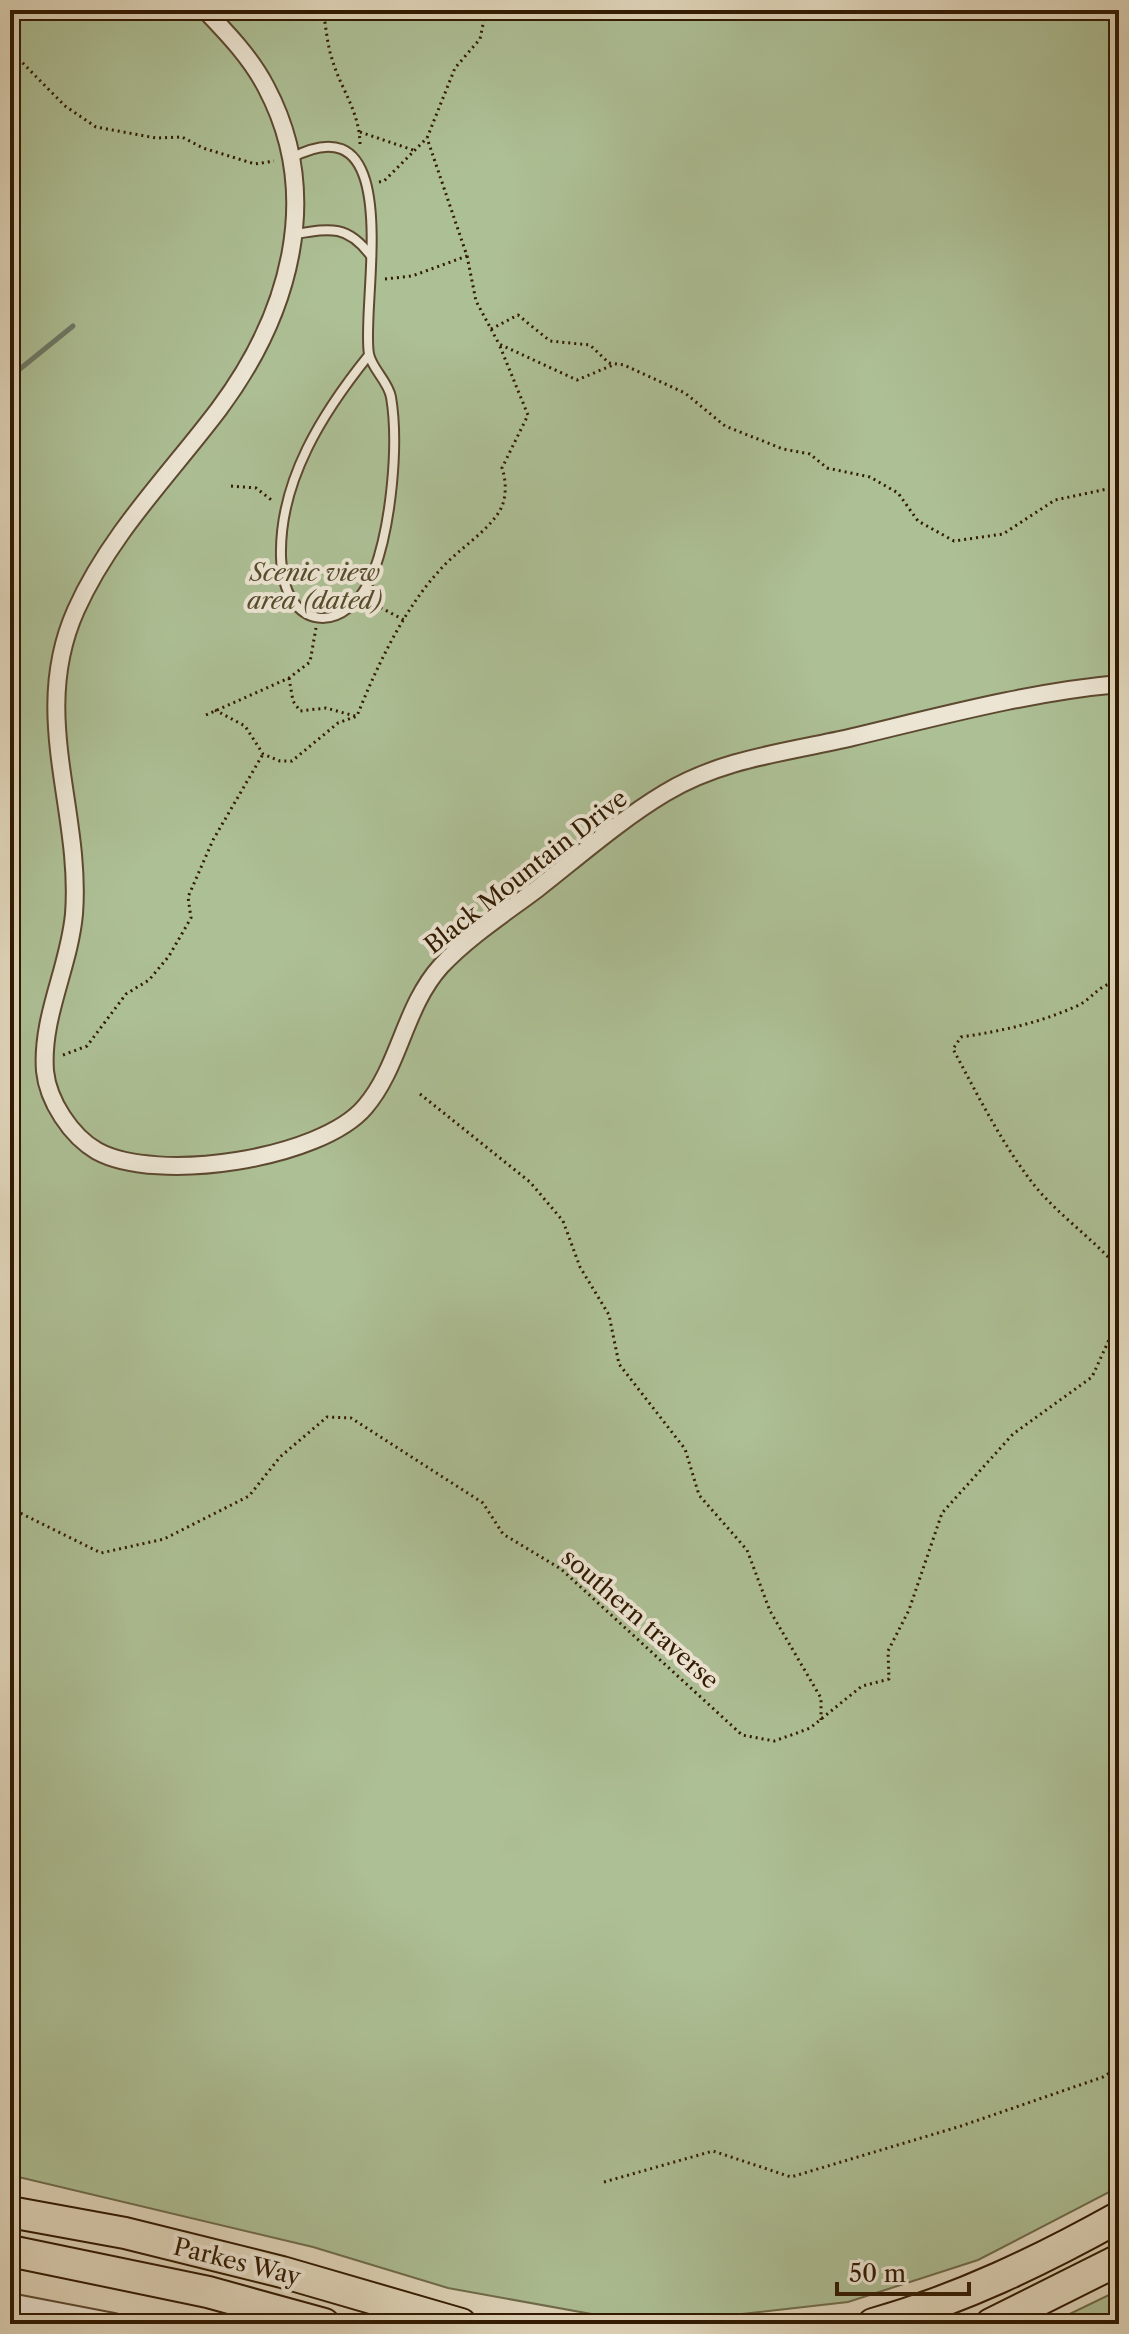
<svg xmlns="http://www.w3.org/2000/svg" width="1129" height="2334" font-family="'Libre Caslon Text',serif">
	<style>
		.green { fill: #adbf95; stroke: #6f6c4b; stroke-width: 2 }
		.lines { fill: none; stroke-linecap: round; stroke-linejoin: round }
		.stream { stroke: #6d7a68; stroke-width: 5 }
		.service-casing { stroke: #5d4930; stroke-width: 12 }
		.minor-casing { stroke: #5d4930; stroke-width: 20 }
		.tertiary-casing { stroke: #5d4930; stroke-width: 24 }
		.motorway-casing { stroke: #311a01; stroke-width: 34 }
		.path { stroke: #311a01; stroke-width: 3; stroke-dasharray: 2 4; stroke-linecap: butt }
		.service { stroke: #ece5d3; stroke-width: 8 }
		.minor { stroke: #ece5d3; stroke-width: 16 }
		.tertiary { stroke: #ece5d3; stroke-width: 20 }
		.motorway { stroke: #e1d7bc; stroke-width: 30 }
		.labels { text-anchor: middle; stroke-width: 8; stroke-linejoin: round; paint-order: stroke }
		.park-label { font-size: 24px; font-style: italic; fill: #564c2d; stroke: #ece5d3 }
		.street-label { font-size: 24px; fill: #311a01; stroke: #ece5d3 }
	</style>
	<rect width="100%" height="100%" fill="#e1d7bc"/>
	<filter id="stains"><feTurbulence type="fractalNoise" baseFrequency=".0025" numOctaves="4"/><feColorMatrix values="0 0 0 0 .2 0 0 0 0 .09 0 0 0 0 .02 0 0 0 .5 -.17"/></filter>
	<radialGradient id="worn" r=".72"><stop offset=".6" stop-color="#630" stop-opacity="0"/><stop offset="1" stop-color="#630" stop-opacity=".3"/></radialGradient>
	<g class="green">
		<polygon points="10,10 1119,10 1119,2187 978,2260 848,2302 680,2321 619,2319 448,2288 313,2247 10,2175"/>
		<polygon points="1119,2290 1119,2324 1049,2324"/>
	</g>
	<g class="lines">
		<polyline class="stream" points="10,377 73,326"/>
		<g class="service-casing">
			<g id="service">
				<path d="M291 158C409 96 360 306 369 354 372 369 388 381 391 397 399 445 391 525 374 571 347 639 283 632 281 557 279 481 323 412 369 355"/>
				<path d="M296 234C331 228 348 225 371 256"/>
			</g>
		</g>
		<g class="minor-casing">
			<path id="minor" d="M205 10C228 34 251 58 266 87 324 196 289 315 219 409 170 474 110 534 76 610 29 715 82 809 74 914 69 968 41 1017 45 1071 48 1101 71 1136 97 1151 157 1184 321 1159 365 1107 400 1066 404 1007 441 966 468 937 505 913 537 889 578 857 620 820 665 793 723 758 789 752 853 737 941 716 1029 692 1119 684"/>
		</g>
		<g class="tertiary-casing">
			<polyline id="tertiary" points="10,2304 114,2324"/>
		</g>
		<g class="motorway-casing">
			<g id="motorway">
				<polyline points="10,2212 125,2233 282,2272 461,2324"/>
				<polyline points="10,2251 208,2292 324,2324"/>
				<path d="M873 2324C961 2299 1040 2261 1119 2217"/>
				<polyline points="991,2324 1119,2260"/>
			</g>
		</g>
		<g class="path">
			<path d="M323 10C326 26 327 44 332 59 341 90 361 113 360 148"/>
			<polyline points="10,50 65,106 96,127 156,138 182,137 203,148 255,164 274,161"/>
			<polyline points="360,132 413,150"/>
			<polyline points="379,182 384,181 427,138 455,68 480,39 486,10"/>
			<polyline points="467,256 476,301 499,344 577,380 613,365"/>
			<polyline points="385,279 412,276 467,256 427,138"/>
			<polyline points="491,329 518,315 550,341 590,345 609,363 624,365 685,393 725,426 783,449 810,454 827,468 870,477 898,493 918,521 954,541 1003,534 1055,500 1112,488 1119,491"/>
			<polyline points="231,486 256,488 274,502"/>
			<polyline points="370,602 406,621"/>
			<polyline points="289,678 293,701 300,711 326,708 355,716"/>
			<path d="M215 710 245 726 263 754 280 761H292L338 723 357 716C376 668 404 609 439 571 456 551 482 536 497 515 507 502 507 483 502 468L528 415 499 344"/>
			<polyline points="206,715 289,678 310,662 316,628"/>
			<path d="M1119 982C1099 983 1094 998 1077 1006 1039 1023 1002 1031 961 1037L953 1049C976 1092 999 1138 1028 1177 1053 1212 1091 1236 1119 1269"/>
			<polyline points="63,1055 87,1046 126,994 149,980 169,956 191,918 188,897 213,840 263,754"/>
			<polyline points="420,1094 530,1182 563,1221 580,1267 609,1315 619,1364 685,1449 699,1495 747,1550 770,1611 821,1698 821,1720"/>
			<polyline points="10,1113 20,1115"/>
			<polyline points="10,1508 101,1553 164,1539 249,1496 280,1457 327,1417 351,1418 483,1503 503,1534 561,1569 742,1735 774,1741 797,1733 810,1728 862,1686 889,1679 888,1651 909,1610 942,1513 1013,1434 1092,1377 1119,1318"/>
			<polyline points="604,2182 713,2151 791,2177 961,2126 1103,2077 1119,2067"/>
		</g>
		<use href="#service" class="service"/>
		<use href="#minor" class="minor"/>
		<use href="#tertiary" class="tertiary"/>
		<use href="#motorway" class="motorway"/>
	</g>
	<g class="labels">
		<g class="park-label">
			<text x="315" y="581">Scenic view<tspan x="315" dy="28">area (dated)</tspan></text>
		</g>
		<g class="street-label">
			<text transform="translate(526 872) rotate(-38)" y="8">Black Mountain Drive</text>
			<text transform="translate(640 1619) rotate(41)" y="8">southern traverse</text>
			<text transform="translate(237 2262) rotate(14)" y="8">Parkes Way</text>
		</g>
	</g>
	<rect width="1129" height="2334" fill="none" stroke="#e1d7bc" stroke-width="40"/>
	<rect x="12" y="12" width="1105" height="2310" fill="none" stroke="#311a01" stroke-width="4"/>
	<rect x="20" y="20" width="1089" height="2294" fill="none" stroke="#311a01" stroke-width="2"/>
	<path d="M837 2282v12h132v-12" fill="none" stroke="#311a01" stroke-width="4"/>
	<text x="849" y="2282" font-size="24" fill="#311a01" stroke="#ece5d3" stroke-width="6" paint-order="stroke">50 m</text>
	<rect width="100%" height="100%" filter="url(#stains)"/>
	<rect width="100%" height="100%" fill="url(#worn)"/>
</svg>
